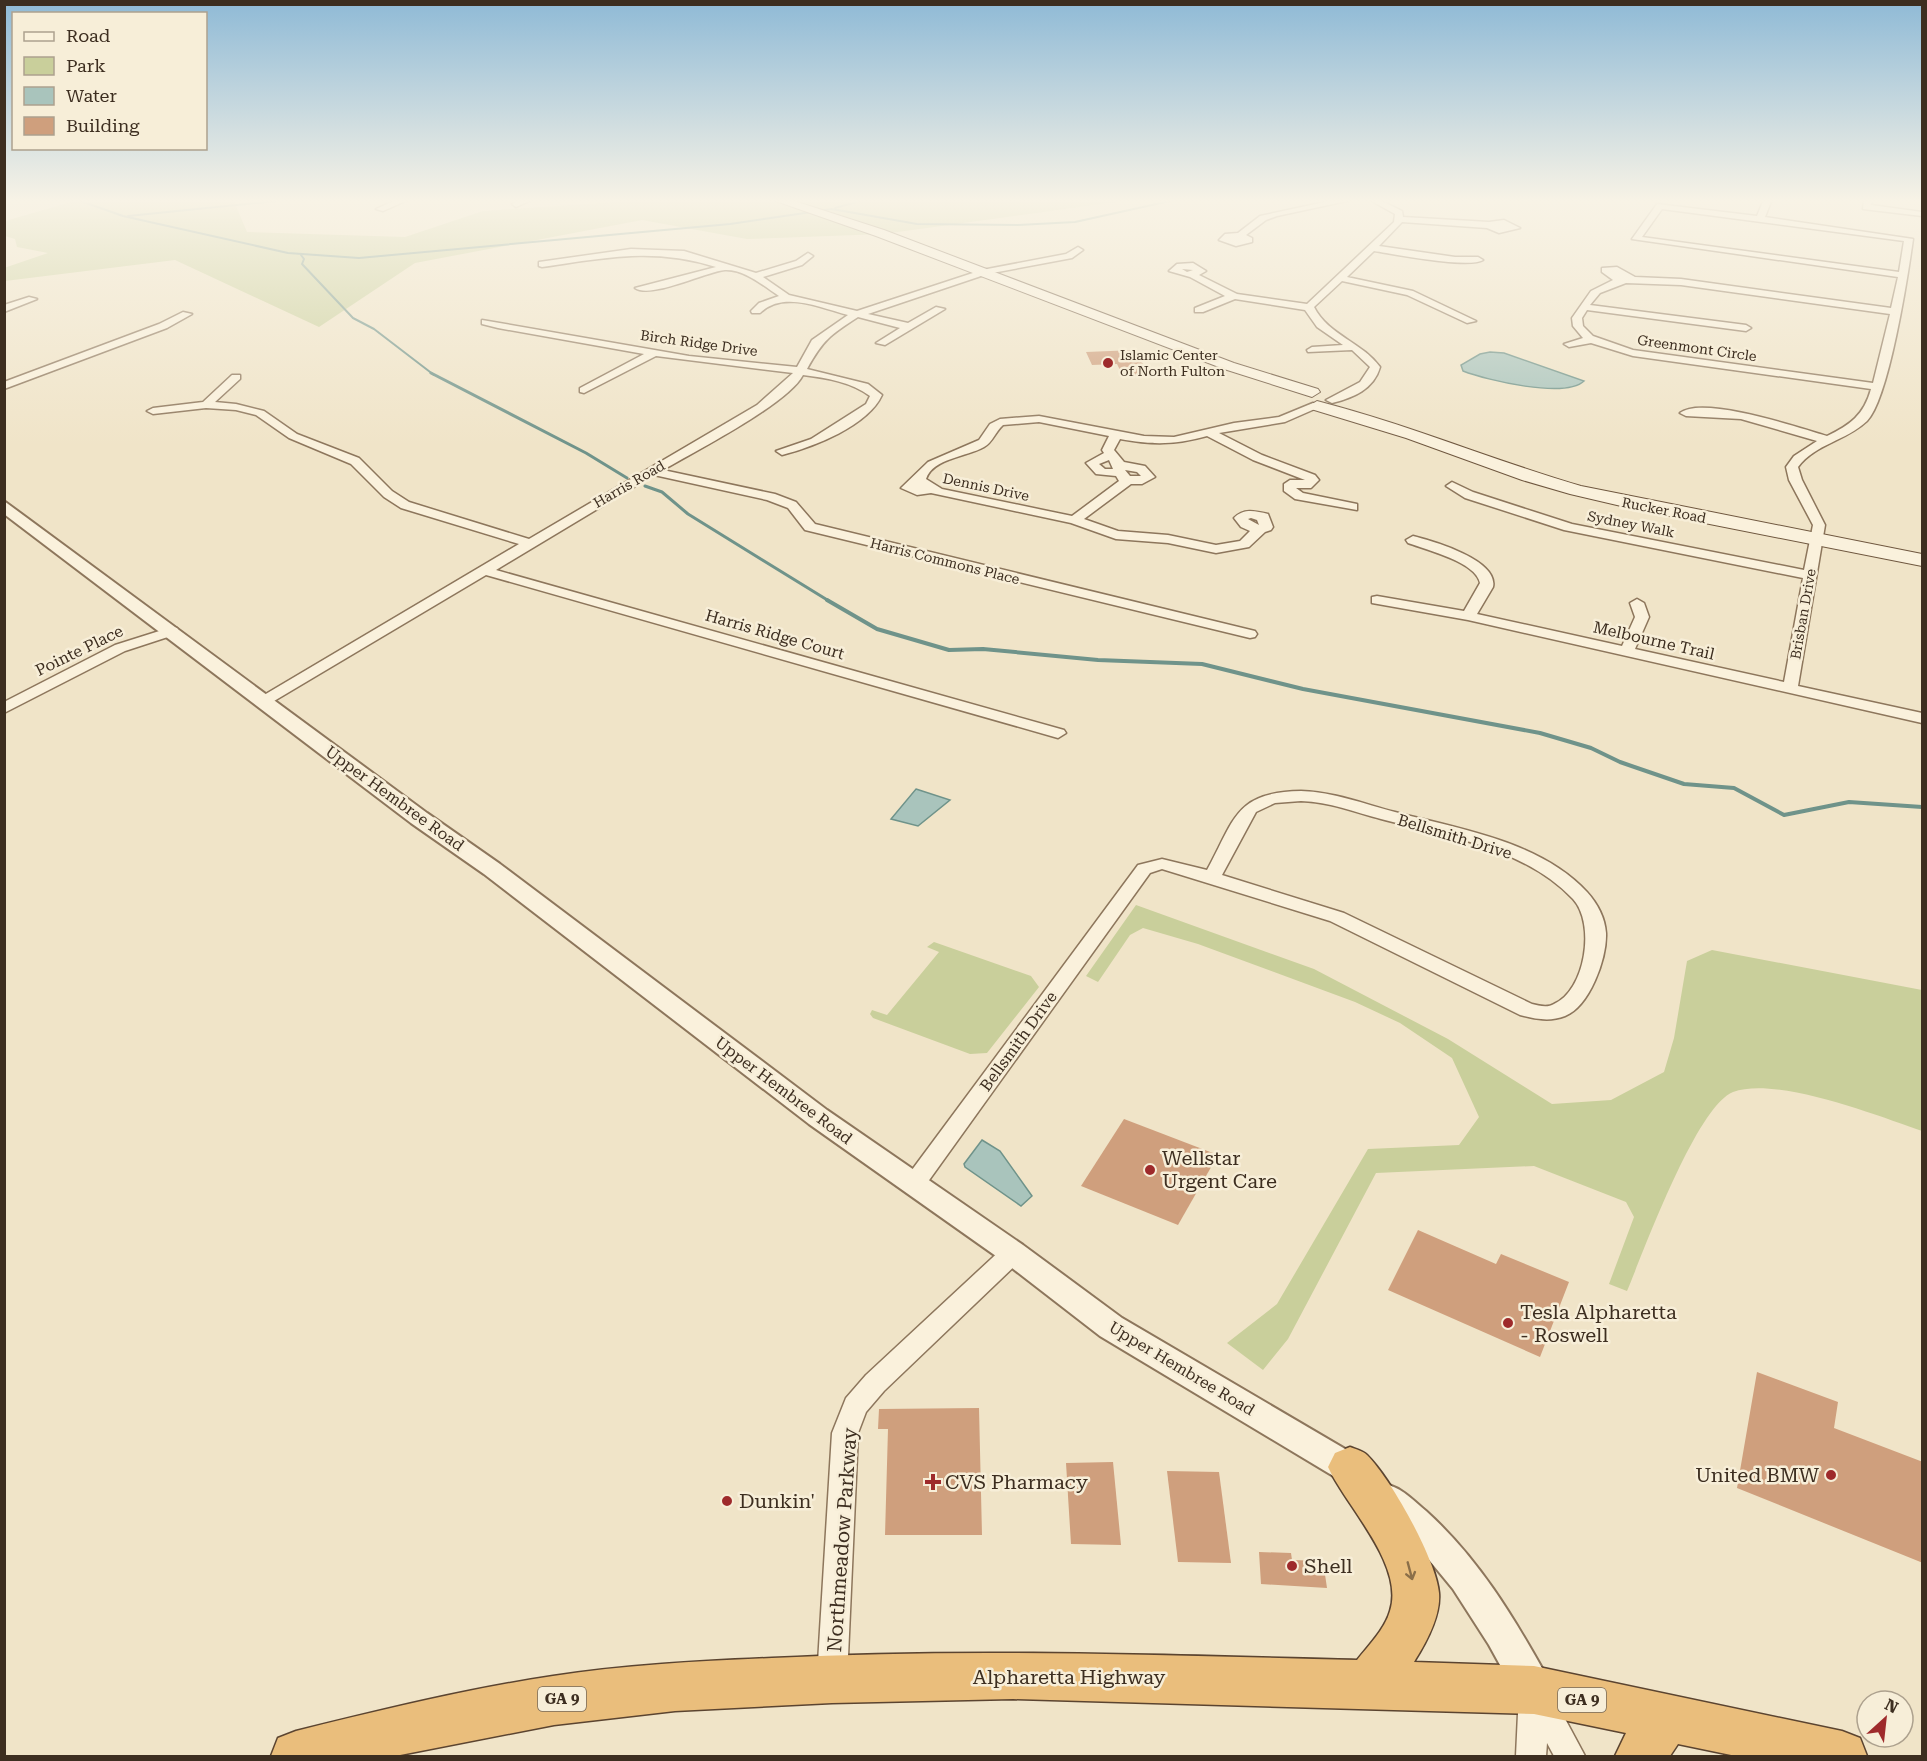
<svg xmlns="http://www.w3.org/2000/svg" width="1927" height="1761" font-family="'Roboto Serif',serif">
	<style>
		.green { fill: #c9cf9b }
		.water { fill: #a9c4bc; stroke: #6f938a; stroke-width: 1.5 }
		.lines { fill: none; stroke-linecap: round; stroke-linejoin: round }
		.stream-far2 { stroke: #6f938a; stroke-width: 2 }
		.stream-far1 { stroke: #6f938a; stroke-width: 3 }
		.stream { stroke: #6f938a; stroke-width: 4 }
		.building { fill: #cf9f7d }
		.minor-casing { stroke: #8d765c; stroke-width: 3 }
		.tertiary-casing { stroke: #8d765c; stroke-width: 4 }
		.secondary-casing { stroke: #6f573f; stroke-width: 2 }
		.trunk-casing { stroke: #5b4430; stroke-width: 3 }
		.minor { fill: #faf1dc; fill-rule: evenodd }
		.tertiary { fill: #faf1dc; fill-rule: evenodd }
		.secondary { fill: #faf1dc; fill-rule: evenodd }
		.trunk { fill: #eabe7c; fill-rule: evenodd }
		.oneway { stroke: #8b6f49 }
		.poi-dot { fill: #9e2a2b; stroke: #f7eed8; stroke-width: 2 }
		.labels { text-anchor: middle; stroke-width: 5; stroke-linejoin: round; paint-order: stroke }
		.far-street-label { font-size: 14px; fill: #3d2e20; stroke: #f7eed8 }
		.far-poi-label { font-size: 14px; fill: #3d2e20; stroke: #f7eed8; text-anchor: start }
		.shield { fill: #f7eed8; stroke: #756857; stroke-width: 1.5 }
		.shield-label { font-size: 15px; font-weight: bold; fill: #3d2e20 }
		.street-label { font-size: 16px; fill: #3d2e20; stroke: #f7eed8 }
		.near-poi-label { font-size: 20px; fill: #3d2e20; stroke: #f7eed8; text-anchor: start }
		.near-street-label { font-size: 20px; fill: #3d2e20; stroke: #f7eed8 }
	</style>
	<rect width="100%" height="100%" fill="#f0e4c8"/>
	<g class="green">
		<polygon points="82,199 233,199 247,232 405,237 483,211 663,199 1137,199 883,234 747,239 642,220 415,263 319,327 175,260 5,281 4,268 48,253 17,247 15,239 5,236 5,221"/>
		<path d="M1136 905 1314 969 1448 1039 1552 1104 1611 1100 1664 1072 1674 1038 1687 961 1712 950 1922 990V1131C1878 1116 1777 1076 1733 1092 1696 1107 1644 1251 1627 1291L1609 1284 1634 1217 1626 1202 1534 1166 1376 1173 1288 1339 1263 1370 1227 1343 1277 1304 1368 1149 1459 1145 1479 1117 1452 1058 1400 1023 1355 1002 1198 944 1143 928 1130 935 1098 982 1086 976Z"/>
		<polygon points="934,942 1031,976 1039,987 987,1053 970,1054 873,1018 870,1014 872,1010 887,1015 939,952 927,947"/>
	</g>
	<g class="water">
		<path d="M1490 352 1504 353 1584 381C1565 399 1486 380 1463 371L1461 365 1480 354Z"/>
		<polygon points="916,789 950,800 918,826 891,819"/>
		<polygon points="982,1140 1000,1151 1032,1196 1021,1206 965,1167 964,1164"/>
	</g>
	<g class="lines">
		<g class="stream-far2">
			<polyline points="75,199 123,216 288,253 359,258 730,224 832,209 917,224 1018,225 1075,222 1179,199"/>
			<polyline points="835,208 867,199"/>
			<polyline points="128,216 295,199"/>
			<polyline points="301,255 304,259 302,264 353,318 374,329 434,375"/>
		</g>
		<g class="stream-far1">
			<polyline points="431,373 586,453 627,478"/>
			<polyline points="645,486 662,492 688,514 829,601"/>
		</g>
		<polyline class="stream" points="827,600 877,629 949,650 983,649 1098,660 1202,664 1303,689 1540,733 1591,748 1620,762 1684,784 1734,788 1784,815 1849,802 1922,807"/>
	</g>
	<g class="building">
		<polygon points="1135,350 1149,375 1123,376 1117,364 1092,365 1086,352"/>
		<polygon points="1124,1119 1218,1155 1178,1225 1081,1186"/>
		<polygon points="1418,1230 1496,1264 1501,1254 1569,1282 1540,1357 1388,1290"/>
		<polygon points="1757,1372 1838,1402 1834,1428 1923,1462 1923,1563 1737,1488"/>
		<polygon points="979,1408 982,1535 885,1535 888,1429 878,1429 879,1409"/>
		<polygon points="1113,1462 1121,1545 1071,1544 1066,1463"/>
		<polygon points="1167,1471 1219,1472 1231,1563 1178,1562"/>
		<polygon points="1259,1552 1291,1553 1292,1560 1323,1561 1327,1588 1261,1584"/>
	</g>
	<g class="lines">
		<g class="minor-casing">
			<g id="minor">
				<polygon points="398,199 410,199 383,211 376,209"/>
				<polygon points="522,199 534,199 516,207 512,204"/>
				<polygon points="1339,199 1356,199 1277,216 1266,220 1246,235 1252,238 1252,242 1236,246 1219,240 1225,234 1238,233 1260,216"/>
				<path d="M1368 199H1378L1402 211 1403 217 1489 222 1504 220 1520 228 1499 233 1487 228 1402 222 1379 246 1455 257H1478L1483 260C1469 269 1394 254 1374 251L1347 277 1413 291 1476 321 1467 323 1407 295 1342 281 1314 307C1328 335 1362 342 1380 367 1374 389 1353 398 1332 403L1326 400 1360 382 1370 367 1352 350 1308 352 1307 350 1312 347 1343 345 1317 327 1305 310 1235 299 1203 312H1195V308L1225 296 1190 277 1169 271 1177 264 1193 263 1206 271 1199 275 1237 294 1307 304 1394 222 1395 214ZM1182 269 1193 270 1187 272Z"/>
				<path d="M1764 199H1772L1765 217 1913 239C1908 275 1889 399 1867 421 1846 441 1815 444 1798 467L1802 480 1825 525 1798 686 1922 713V723L1468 620 1372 603V597L1377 596 1464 611 1480 583C1476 562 1427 550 1408 543L1406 540 1413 536C1433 541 1499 560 1493 587L1477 614 1622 646 1635 617 1630 603 1637 599 1644 603 1649 617 1635 649 1784 682 1803 578 1564 530 1465 498 1446 486 1452 482 1473 492 1572 524 1804 570 1813 525 1789 480 1786 467 1794 456 1817 441 1741 419 1686 416 1680 413C1702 395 1800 428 1827 436 1850 425 1864 415 1871 389L1633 356 1591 343 1569 347 1564 344 1583 338 1573 326 1572 318 1591 291 1613 280 1602 272V268L1617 267 1635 277 1681 279 1891 308 1898 277 1632 239 1657 204 1757 216ZM1662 209 1904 241 1899 272 1642 237ZM1626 283 1681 285 1890 314 1873 383 1633 350 1593 336 1583 326 1582 318 1587 310 1746 331 1751 328 1746 325 1590 305 1600 293Z"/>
				<polygon points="1864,199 1872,199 1871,205 1922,212 1922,216 1863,209"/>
				<path d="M1078 247 1083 250 1072 258 987 274 868 314 908 323 936 307 945 309 885 345 876 343 900 328 858 317C830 335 823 340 807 369L868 384 882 395C868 426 813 447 782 455L776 451 811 439 866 404 870 396C851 382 827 378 803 375 788 404 695 451 663 470L775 494 796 502 815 524 1255 631 1257 634 1255 637 1250 638 805 530 788 508 767 500 654 475 496 570 1064 730 1066 733 1058 738 486 575 269 704H259L256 701 259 698 519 544 401 508 384 497 351 464 289 438 256 415 236 410 206 408 153 414 147 411 153 408 203 402 232 375H240V379L215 402 236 404 264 411 297 434 359 458 392 491 409 502 529 539 757 405 793 373 656 356 584 393 580 392V388L644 354 498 328 482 324V320L689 356 797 367 812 340 848 315C821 308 783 290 760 313H752L751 311 759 303 779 296C764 286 744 269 725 270 705 272 651 299 635 288L716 267C652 247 606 258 542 267L539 266V262L631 249 684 251 756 273 796 261 808 253 813 256 802 265 763 277 789 295 857 311 982 270 1066 254Z"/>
				<polygon points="29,297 37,299 4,312 4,305"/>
				<polygon points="183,312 192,314 167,328 4,389 4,382 159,324"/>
				<path d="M1313 403 1317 404V408L1285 422 1219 433 1262 455 1315 475 1319 480 1311 488H1296L1303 493 1357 504V510L1295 499 1284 491V484L1290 480H1305L1253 460 1207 436C1174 445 1153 445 1120 439L1114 450 1124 462 1145 466 1155 477 1142 484H1131L1084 519 1118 531 1168 535 1216 545 1240 541 1250 531 1241 527 1234 518C1244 508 1255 511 1268 514L1273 527 1271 530 1265 532 1249 547 1216 553 1168 543 1116 539 1071 523 931 493 917 495 901 488 928 462 979 440 990 424 1000 419 1039 416 1144 436 1174 437 1234 423 1279 417ZM1039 422 1109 436 1102 450 1104 453 1086 463 1096 474 1116 476 1119 481 1072 516 942 489 926 479C933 458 967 457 984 447 993 442 995 432 1003 425ZM1109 460 1113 469H1105L1099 464ZM1125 470 1137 472 1141 476H1130ZM1251 518 1257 520 1259 525 1248 519Z"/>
				<polygon points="172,627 177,628 179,631 177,634 125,651 4,713 4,702 115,645"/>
				<path d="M1301 791C1334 792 1364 804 1395 812 1459 829 1540 841 1587 892 1597 903 1605 918 1606 933 1607 958 1590 1006 1565 1016 1550 1022 1535 1019 1520 1015L1330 921 1162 869 1150 873 922 1190 914 1192 906 1190 903 1184 906 1178 1138 865 1162 859 1207 870C1235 819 1235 792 1301 791ZM1301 801C1330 802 1354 812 1381 819 1446 836 1525 848 1573 899 1596 924 1585 991 1554 1004 1548 1008 1539 1006 1532 1004L1344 913 1222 875 1256 812 1275 803Z"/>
				<polygon points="1013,1244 1021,1246 1025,1253 1021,1260 884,1391 866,1412 858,1433 847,1679 842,1689 832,1694 822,1689 817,1679 832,1433 846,1398 866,1375 1005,1246"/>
				<polygon points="1534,1677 1548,1687 1585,1756 1554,1756 1547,1743 1546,1756 1516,1756 1519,1692 1524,1682"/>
			</g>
		</g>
		<g class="tertiary-casing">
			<g id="tertiary">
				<polygon points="4,501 427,813 500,864 827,1110 1023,1245 1122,1318 1369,1463 1373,1473 1369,1483 1357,1488 1345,1483 1100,1336 1003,1261 809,1124 484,874 411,823 4,514"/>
				<path d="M1389 1485C1404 1490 1414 1501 1426 1511 1478 1558 1513 1616 1547 1677L1552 1690 1547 1703 1534 1708 1521 1703 1489 1645 1453 1589 1425 1555 1377 1511 1372 1500 1377 1489Z"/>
			</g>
		</g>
		<g class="secondary-casing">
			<g id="secondary">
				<polygon points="770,199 788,199 884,230 1234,363 1318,389 1320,392 1312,397 1224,369 876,236"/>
				<path d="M1317 401C1407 424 1492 460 1581 486L1922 554V566L1634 509 1570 494 1522 480 1406 438 1311 409 1309 406Z"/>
			</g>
		</g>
		<g class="trunk-casing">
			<path id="trunk" d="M1350 1447C1355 1449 1363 1451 1367 1455 1391 1479 1436 1559 1439 1593 1441 1616 1426 1643 1414 1662L1534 1666 1842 1731 1860 1738 1867 1756H1736L1678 1744 1670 1756H1615L1626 1733 1534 1714 1013 1699 832 1703 675 1711 554 1725 395 1756H271L278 1738 296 1731C381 1710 466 1689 553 1676 625 1665 699 1661 772 1658 968 1648 1161 1655 1357 1660 1368 1646 1385 1629 1390 1611 1405 1565 1346 1506 1328 1467L1335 1453Z"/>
		</g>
		<use href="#minor" class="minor"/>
		<use href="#tertiary" class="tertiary"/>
		<use href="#secondary" class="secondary"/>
		<use href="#trunk" class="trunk"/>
	</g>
	<defs><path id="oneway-shaft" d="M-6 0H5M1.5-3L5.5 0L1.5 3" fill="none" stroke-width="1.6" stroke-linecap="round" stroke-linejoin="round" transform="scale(1.5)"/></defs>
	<use class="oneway" href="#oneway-shaft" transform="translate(1410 1571) rotate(75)"/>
	<linearGradient id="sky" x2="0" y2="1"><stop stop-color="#8fbad6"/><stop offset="0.45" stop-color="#f8f3e6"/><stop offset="1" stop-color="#f8f3e6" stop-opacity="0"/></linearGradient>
	<rect width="1927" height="446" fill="url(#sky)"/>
	<g class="poi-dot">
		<circle cx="1108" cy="363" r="6"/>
		<circle cx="1150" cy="1170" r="6"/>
		<circle cx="1508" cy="1323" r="6"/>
		<circle cx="1831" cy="1475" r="6"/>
		<path d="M930 1473h6v6h6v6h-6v6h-6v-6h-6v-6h6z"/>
		<circle cx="727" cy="1501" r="6"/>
		<circle cx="1292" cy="1566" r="6"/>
	</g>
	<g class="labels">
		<g class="far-street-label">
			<text transform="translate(699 343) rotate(8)" y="5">Birch Ridge Drive</text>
			<text transform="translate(1697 348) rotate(8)" y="5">Greenmont Circle</text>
			<text transform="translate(629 484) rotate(-30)" y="5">Harris Road</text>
			<text transform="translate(986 487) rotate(12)" y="5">Dennis Drive</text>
			<text transform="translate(1664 510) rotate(11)" y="5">Rucker Road</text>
			<text transform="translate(1631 524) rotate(11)" y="5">Sydney Walk</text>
			<text transform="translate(945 561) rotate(14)" y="5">Harris Commons Place</text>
			<text transform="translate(1803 614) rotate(-80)" y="5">Brisban Drive</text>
		</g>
		<g class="far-poi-label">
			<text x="1120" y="360">Islamic Center<tspan x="1120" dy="16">of North Fulton</tspan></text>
		</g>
		<g class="shield">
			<rect x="538" y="1687" width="48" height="24" rx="4.5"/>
			<rect x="1558" y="1688" width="48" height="24" rx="4.5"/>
		</g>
		<g class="shield-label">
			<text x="562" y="1704">GA 9</text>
			<text x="1582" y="1705">GA 9</text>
		</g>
		<g class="street-label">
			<text transform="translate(775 634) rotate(16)" y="6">Harris Ridge Court</text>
			<text transform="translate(1654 640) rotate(13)" y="6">Melbourne Trail</text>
			<text transform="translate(79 650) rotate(-26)" y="6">Pointe Place</text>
			<text transform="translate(395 798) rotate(36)" y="6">Upper Hembree Road</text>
			<text transform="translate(1455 836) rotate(17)" y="6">Bellsmith Drive</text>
			<text transform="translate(1018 1041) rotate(-54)" y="6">Bellsmith Drive</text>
			<text transform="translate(784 1090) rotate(37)" y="6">Upper Hembree Road</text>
			<text transform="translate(1182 1368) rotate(31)" y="6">Upper Hembree Road</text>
		</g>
		<g class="near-poi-label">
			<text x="1162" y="1165">Wellstar<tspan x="1162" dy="23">Urgent Care</tspan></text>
			<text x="1520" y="1319">Tesla Alpharetta<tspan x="1520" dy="23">- Roswell</tspan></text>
			<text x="1819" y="1482" text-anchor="end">United BMW</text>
			<text x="945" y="1489">CVS Pharmacy</text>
			<text x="739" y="1508">Dunkin'</text>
			<text x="1304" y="1573">Shell</text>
		</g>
		<g class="near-street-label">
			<text transform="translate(842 1540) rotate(-86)" y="7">Northmeadow Parkway</text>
			<text x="1069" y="1684">Alpharetta Highway</text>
		</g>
	</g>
	<rect width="1927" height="1761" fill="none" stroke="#3d2e20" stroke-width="12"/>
	<rect x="12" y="12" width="195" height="138" fill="#f7eed8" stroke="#ada18e" stroke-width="1.5"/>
	<rect x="24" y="32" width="30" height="9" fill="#faf1dc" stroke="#ada18e" stroke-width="1.5"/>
	<text x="66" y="42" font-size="18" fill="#3d2e20">Road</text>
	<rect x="24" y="57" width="30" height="18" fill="#c9cf9b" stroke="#ada18e" stroke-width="1.5"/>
	<text x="66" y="72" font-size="18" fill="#3d2e20">Park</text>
	<rect x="24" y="87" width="30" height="18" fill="#a9c4bc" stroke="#ada18e" stroke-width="1.5"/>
	<text x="66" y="102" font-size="18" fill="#3d2e20">Water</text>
	<rect x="24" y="117" width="30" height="18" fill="#cf9f7d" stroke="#ada18e" stroke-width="1.5"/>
	<text x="66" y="132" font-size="18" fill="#3d2e20">Building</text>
	<g transform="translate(1885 1719) rotate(27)"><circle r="28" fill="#f7eed8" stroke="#ada18e" stroke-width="1.5"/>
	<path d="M0-4.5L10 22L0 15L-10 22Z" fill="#9e2a2b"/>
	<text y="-9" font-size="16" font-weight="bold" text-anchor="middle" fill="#3d2e20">N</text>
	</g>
</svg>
